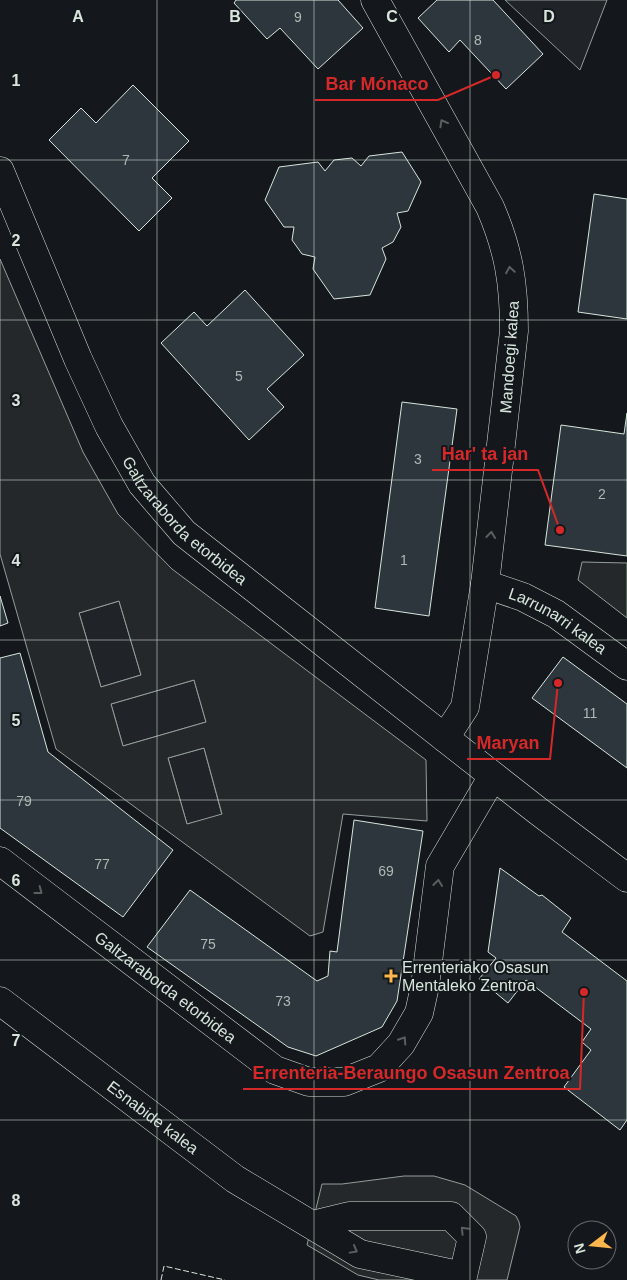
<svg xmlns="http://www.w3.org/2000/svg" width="627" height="1280" font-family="Helvetica,sans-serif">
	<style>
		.green { fill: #202428; stroke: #939e99 }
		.parking { fill: #24282b; stroke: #939e99; fill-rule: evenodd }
		.building { fill: #2c363c; stroke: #d8e6dc }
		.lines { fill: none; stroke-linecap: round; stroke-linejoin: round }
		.street-casing { stroke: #d8e6dc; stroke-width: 29 }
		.street { stroke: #14181c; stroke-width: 28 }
		.fence { stroke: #d8e6dc; stroke-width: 1; stroke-dasharray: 6 2.5; stroke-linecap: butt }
		.oneway { stroke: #59605f }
		.grid { fill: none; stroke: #d8e6dc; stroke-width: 1; stroke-opacity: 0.55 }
		.poi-dot { fill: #ffb74d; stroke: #14181c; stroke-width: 2 }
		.labels { text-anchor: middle; stroke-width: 4; stroke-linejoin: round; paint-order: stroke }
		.number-label { font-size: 14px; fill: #adbab4 }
		.street-label { font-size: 16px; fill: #d8e6dc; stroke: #14181c }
		.poi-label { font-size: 16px; fill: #d8e6dc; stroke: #14181c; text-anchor: start }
		.grid-label { font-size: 16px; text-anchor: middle; font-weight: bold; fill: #d8e6dc; stroke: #14181c; stroke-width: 4; stroke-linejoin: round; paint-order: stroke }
		.leader { fill: none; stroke: #d62828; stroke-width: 2 }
		.callout-dot { fill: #d62828; stroke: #14181c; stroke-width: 2 }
		.callout-label { font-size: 18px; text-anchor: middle; font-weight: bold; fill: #d62828; stroke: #14181c; stroke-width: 4; stroke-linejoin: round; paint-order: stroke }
	</style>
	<rect width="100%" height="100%" fill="#14181c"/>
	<g class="green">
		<polygon points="505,0 607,0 580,70"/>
		<polygon points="119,601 141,675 101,687 79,613"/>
		<polygon points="194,680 206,722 123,746 111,704"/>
		<polygon points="204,748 222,815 187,824 168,758"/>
	</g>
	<g class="parking">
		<path d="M0 259 83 452 118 514 172 569 426 760 427 821 343 814 323 932 310 936 56 749 0 554ZM119 601 141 675 101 687 79 613ZM194 680 206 722 123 746 111 704ZM204 748 222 814 187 824 168 758Z"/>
		<polygon points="582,562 627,563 627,618 578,580"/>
		<polygon points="404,1176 434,1176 465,1185 516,1216 519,1222 520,1227 507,1280 379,1280 358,1275 307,1245 322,1184 342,1184"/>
	</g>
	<g class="building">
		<polygon points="236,0 338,0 363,28 318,69 280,28 267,39 234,3"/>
		<polygon points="437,0 493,0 543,54 506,89 460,40 449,52 418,18"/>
		<polygon points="133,85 189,141 152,178 172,198 139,231 49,140 81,108 96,123"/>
		<polygon points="402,152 421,182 408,211 397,213 401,227 393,242 382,248 386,259 370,295 334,299 313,269 315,257 302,254 292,240 294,227 284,227 265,200 279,167 318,162 325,171 334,160 352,158 361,166 369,156"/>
		<polygon points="594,194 627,199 627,319 578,312"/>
		<polygon points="245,290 304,355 267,389 284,407 249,440 161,343 194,312 207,326"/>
		<polygon points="402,402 457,409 429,616 375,608"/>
		<polygon points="627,413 627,556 545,545 561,425 624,434"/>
		<polygon points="0,596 8,623 0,626"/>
		<polygon points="20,653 48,752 173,850 123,917 0,828 0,658"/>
		<polygon points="563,657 627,704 627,768 532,698"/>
		<polygon points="354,820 423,831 397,1001 382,1027 316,1056 288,1047 147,947 190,890 317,981 328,976 330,951 337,952"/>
		<polygon points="500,868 539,896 542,895 571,918 562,932 627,981 627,1120 620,1130 564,1087 591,1050 582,1042 591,1029 526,980 508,1003 479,979 496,958 488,952"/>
	</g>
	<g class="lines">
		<g class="street-casing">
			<g id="street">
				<path d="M375 0 490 207C509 251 514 284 514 331L485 584 465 707 445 738"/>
				<path id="s1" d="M0 171 78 359 109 426 142 484 184 533 538 811 627 878"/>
				<path id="s2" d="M485 584 523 597 556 614 627 666"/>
				<path id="s3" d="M0 861 275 1070 309 1082H344L379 1068 401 1044 419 1013 425 986 440 866 493 776"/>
				<path id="s4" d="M0 1001 235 1179 360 1254 463 1276 472 1237 451 1216H349L312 1225"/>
			</g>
		</g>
		<use href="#street" class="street"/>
		<polyline class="fence" points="161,1280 164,1266 225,1280"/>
	</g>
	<defs><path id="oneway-chevron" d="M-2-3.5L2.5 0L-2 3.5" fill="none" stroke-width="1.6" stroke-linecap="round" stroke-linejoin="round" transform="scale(1.25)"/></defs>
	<g class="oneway">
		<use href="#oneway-chevron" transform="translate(443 123) rotate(-119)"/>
		<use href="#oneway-chevron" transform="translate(510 270) rotate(-99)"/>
		<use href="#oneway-chevron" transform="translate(491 535) rotate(-84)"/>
		<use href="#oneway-chevron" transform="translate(438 883) rotate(-83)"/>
		<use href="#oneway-chevron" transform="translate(39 891) rotate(37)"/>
		<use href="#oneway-chevron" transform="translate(403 1040) rotate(-57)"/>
		<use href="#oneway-chevron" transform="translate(464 1230) rotate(-134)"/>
		<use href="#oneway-chevron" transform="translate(354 1250) rotate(29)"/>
	</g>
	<path class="grid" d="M157 0V1280M314 0V1280M470 0V1280M0 160H627M0 320H627M0 480H627M0 640H627M0 800H627M0 960H627M0 1120H627"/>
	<path class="poi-dot" d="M388.5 968.5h5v5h5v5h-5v5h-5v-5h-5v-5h5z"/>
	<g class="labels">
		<g class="number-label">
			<text x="298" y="22">9</text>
			<text x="478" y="45">8</text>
			<text x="126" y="165">7</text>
			<text x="239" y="381">5</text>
			<text x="418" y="464">3</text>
			<text x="602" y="499">2</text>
			<text x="404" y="565">1</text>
			<text x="590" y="718">11</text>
			<text x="24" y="806">79</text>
			<text x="102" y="869">77</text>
			<text x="386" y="876">69</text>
			<text x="208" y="949">75</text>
			<text x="283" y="1006">73</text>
		</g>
		<g class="street-label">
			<text transform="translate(509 357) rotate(-86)" y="6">Mandoegi kalea</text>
			<text dy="6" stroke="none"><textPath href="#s1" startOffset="400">Galtzaraborda etorbidea</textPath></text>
			<text dy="6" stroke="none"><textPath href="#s2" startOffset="82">Larrunarri kalea</textPath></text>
			<text dy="6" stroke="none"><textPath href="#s3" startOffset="208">Galtzaraborda etorbidea</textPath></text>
			<text dy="6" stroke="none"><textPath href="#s4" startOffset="192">Esnabide kalea</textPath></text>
		</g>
		<g class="poi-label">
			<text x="402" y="973">Errenteriako Osasun<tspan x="402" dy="18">Mentaleko Zentroa</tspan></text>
		</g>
	</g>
	<g class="grid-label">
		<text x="78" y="22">A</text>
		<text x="235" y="22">B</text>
		<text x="392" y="22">C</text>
		<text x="549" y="22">D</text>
		<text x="16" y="86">1</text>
		<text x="16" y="246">2</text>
		<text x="16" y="406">3</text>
		<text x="16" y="566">4</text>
		<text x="16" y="726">5</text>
		<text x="16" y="886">6</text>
		<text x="16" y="1046">7</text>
		<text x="16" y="1206">8</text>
	</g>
	<path class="leader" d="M496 75L438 100H315M560 530L538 470H432M558 683L550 759H467M584 992L580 1089H243"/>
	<g class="callout-dot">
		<circle cx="496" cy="75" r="5"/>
		<circle cx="560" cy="530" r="5"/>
		<circle cx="558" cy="683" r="5"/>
		<circle cx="584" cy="992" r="5"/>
	</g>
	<g class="callout-label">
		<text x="377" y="90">Bar Mónaco</text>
		<text x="485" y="460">Har' ta jan</text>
		<text x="508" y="749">Maryan</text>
		<text x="411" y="1079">Errenteria-Beraungo Osasun Zentroa</text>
	</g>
	<g transform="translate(592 1245) rotate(254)"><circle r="24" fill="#14181c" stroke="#626a69"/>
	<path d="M0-4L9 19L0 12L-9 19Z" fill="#ffb74d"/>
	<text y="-8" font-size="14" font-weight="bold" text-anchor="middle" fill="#d8e6dc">N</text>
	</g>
</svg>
